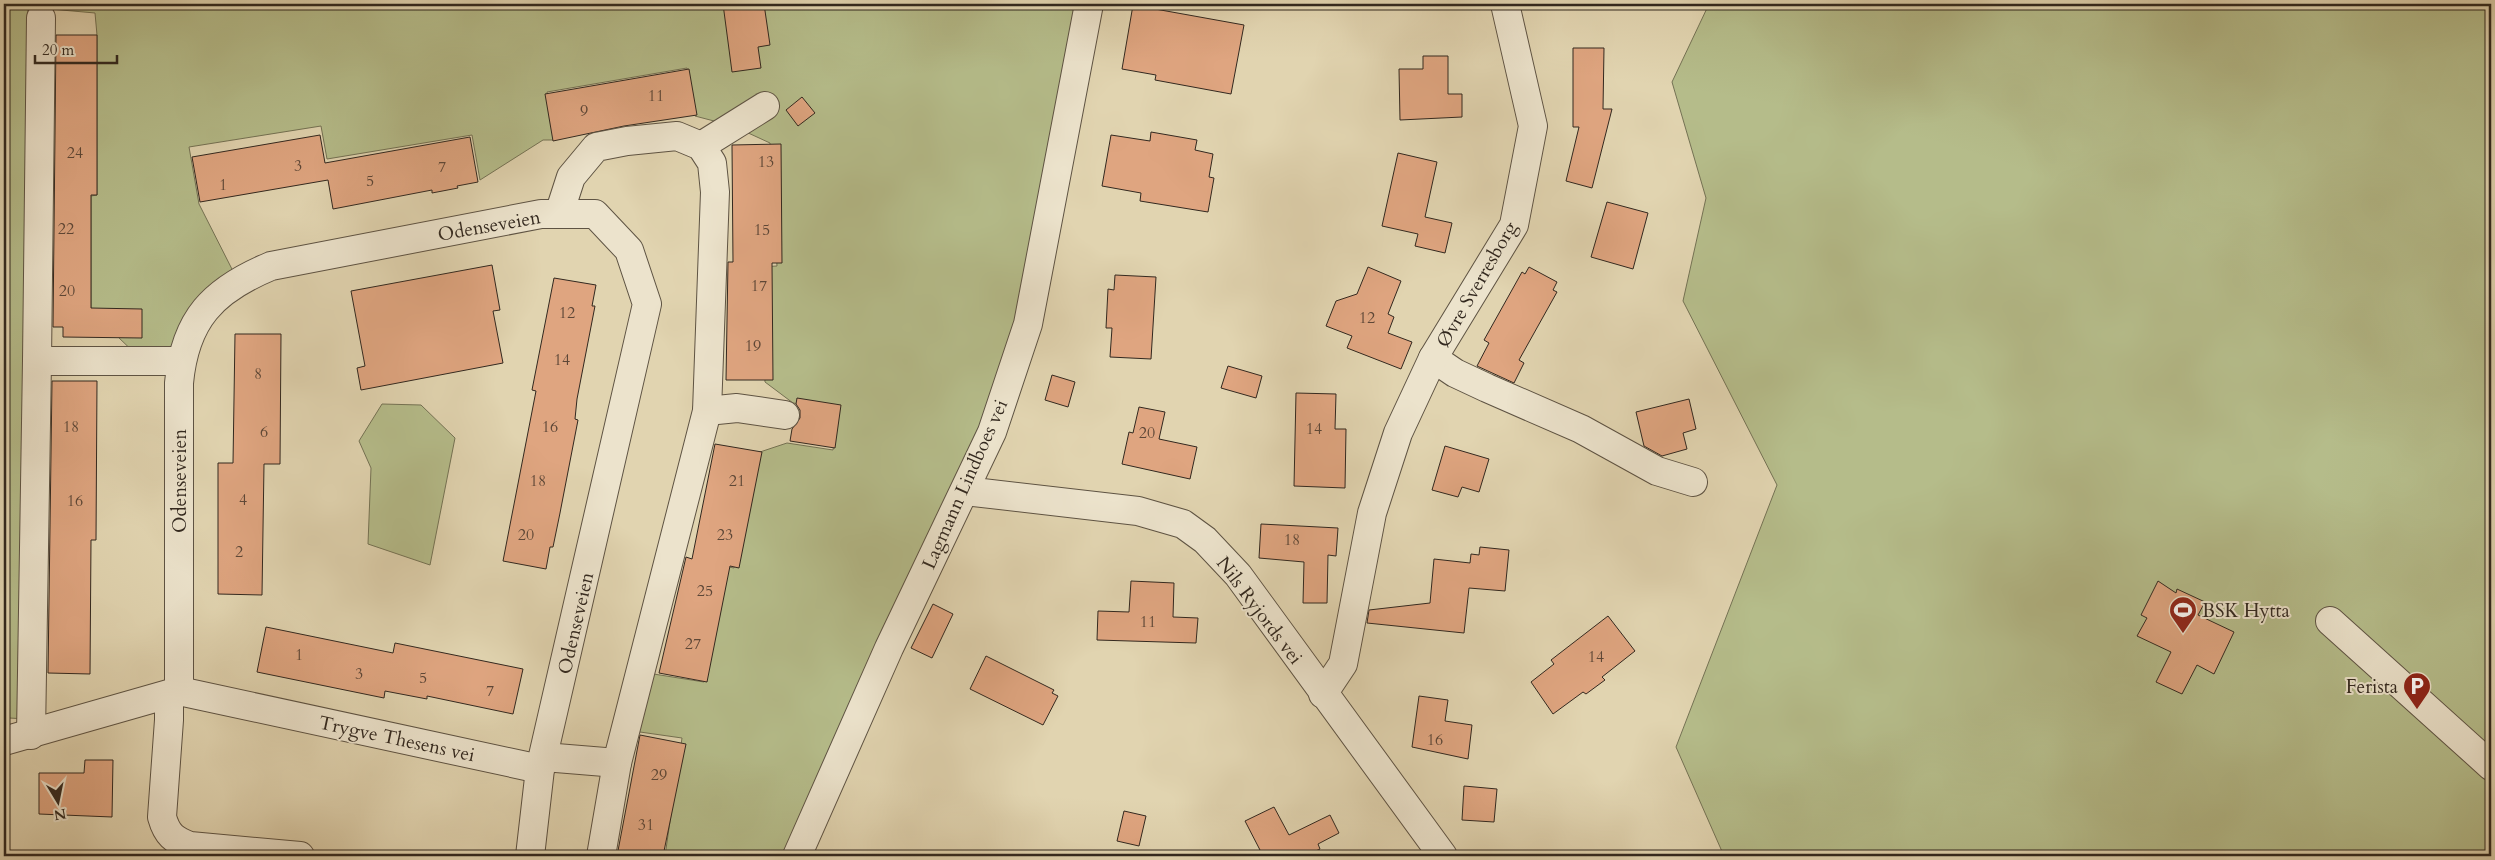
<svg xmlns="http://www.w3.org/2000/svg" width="2495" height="860" font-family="Cardo,serif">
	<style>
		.green { fill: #b5bc8a; stroke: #747254 }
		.building { fill: #dfa580; stroke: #32281f }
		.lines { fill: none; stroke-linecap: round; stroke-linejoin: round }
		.minor-casing { stroke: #5e5343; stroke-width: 30 }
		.minor { stroke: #ece3cc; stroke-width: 28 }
		.labels { text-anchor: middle; stroke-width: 4; stroke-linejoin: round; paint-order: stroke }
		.number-label { font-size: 16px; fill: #5d4737 }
		.street-label { font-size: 19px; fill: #32281f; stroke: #ece3cc }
		.poi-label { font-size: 19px; fill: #32281f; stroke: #ece3cc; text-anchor: start }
	</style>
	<rect width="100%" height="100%" fill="#e1d4b0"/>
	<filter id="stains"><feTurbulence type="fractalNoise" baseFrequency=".004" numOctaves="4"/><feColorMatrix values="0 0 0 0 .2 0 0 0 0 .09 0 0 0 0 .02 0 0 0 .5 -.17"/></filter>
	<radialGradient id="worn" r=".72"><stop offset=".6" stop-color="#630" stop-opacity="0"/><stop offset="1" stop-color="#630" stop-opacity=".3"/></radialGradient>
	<g class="green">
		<polygon points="8,4 1089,4 1028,324 797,856 665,856 682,738 633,731 641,672 704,682 724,566 734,568 754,454 787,443 833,450 839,409 793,403 765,382 759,267 777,266 770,143 733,126 695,116 687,68 547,92 555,140 543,140 480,180 472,135 327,159 321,126 189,147 199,204 238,281 186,341 143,361 91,311 91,196 97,195 97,35 95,13 28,7 27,719 9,718 4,712"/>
		<polygon points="1709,4 2491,4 2491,856 1724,856 1676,747 1777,485 1683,301 1706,198 1672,82"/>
		<polygon points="382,404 421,405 455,438 430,565 368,544 371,468 359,441"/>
	</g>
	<g class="building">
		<polygon points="723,4 764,4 770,45 758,47 761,68 732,72"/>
		<polygon points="1133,5 1244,25 1231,94 1155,80 1156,75 1122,69"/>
		<polygon points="56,35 97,35 97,195 91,195 91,308 142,309 142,338 63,337 63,327 53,327"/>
		<polygon points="1573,48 1604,48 1603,109 1612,109 1592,188 1566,181 1579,127 1573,127"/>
		<polygon points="1423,56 1448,56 1448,94 1462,94 1462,117 1400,120 1399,69 1423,69"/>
		<polygon points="689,69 697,115 624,126 553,141 545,94"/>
		<polygon points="802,97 815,113 798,126 786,110"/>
		<polygon points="1151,132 1197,140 1195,150 1213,154 1209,177 1214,178 1208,212 1140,201 1141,193 1102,186 1111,135 1150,141"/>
		<polygon points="320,135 325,163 470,137 478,182 457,186 458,188 432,193 432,190 333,209 328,180 200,202 192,157"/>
		<polygon points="781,144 782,263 772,263 773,380 726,380 728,262 733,262 732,145"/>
		<polygon points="1398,153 1437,162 1425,217 1452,223 1445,253 1415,246 1418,234 1382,226"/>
		<polygon points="1607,202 1648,213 1633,269 1591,257"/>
		<polygon points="492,265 500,310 493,311 503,363 361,390 357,368 365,366 351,291"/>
		<polygon points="1368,267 1401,281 1388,314 1394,317 1388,333 1412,342 1401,369 1347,348 1352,336 1326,326 1336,301 1357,294"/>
		<polygon points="1529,267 1557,282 1553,290 1557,292 1519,360 1524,363 1514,383 1477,366 1489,343 1484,340 1522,272 1525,274"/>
		<polygon points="1115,275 1156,277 1151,359 1110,357 1112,328 1106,328 1108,289 1114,290"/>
		<polygon points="554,278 596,285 592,306 595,306 577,399 575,419 578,420 560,513 553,547 550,547 546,569 503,561 536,391 532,390"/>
		<polygon points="235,334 281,334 280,464 264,464 262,595 218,594 218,463 233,463"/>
		<polygon points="1228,366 1262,376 1256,398 1221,388"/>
		<polygon points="1052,375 1075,382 1068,407 1045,400"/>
		<polygon points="52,381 97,381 96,540 91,540 90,674 48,673"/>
		<polygon points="1296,393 1336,394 1335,429 1346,429 1345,488 1294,486"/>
		<polygon points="797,398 841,405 835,448 790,441 792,429 800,418 800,410 796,404"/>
		<polygon points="1689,399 1696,429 1683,433 1687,449 1662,456 1644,446 1636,412"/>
		<polygon points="1139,407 1165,412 1159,439 1197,447 1190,479 1122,464 1129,432 1133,433"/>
		<polygon points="715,444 762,452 739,568 730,566 707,682 659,673 686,557 692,559"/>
		<polygon points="1445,446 1489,459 1479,492 1462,487 1458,497 1432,490"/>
		<polygon points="1261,524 1338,528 1336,556 1328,555 1327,603 1303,603 1304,562 1259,558"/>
		<polygon points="1480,547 1509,550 1505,591 1469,588 1464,633 1367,623 1369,610 1430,603 1434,559 1470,563 1471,554 1479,555"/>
		<polygon points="1131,581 1174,583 1173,617 1198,618 1196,643 1097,640 1098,611 1129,612"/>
		<polygon points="2158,581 2176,593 2177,589 2205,602 2198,615 2234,632 2214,674 2197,665 2182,694 2156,682 2171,652 2137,636 2147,618 2141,615"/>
		<polygon points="933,604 953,614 932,658 911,648"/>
		<polygon points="1608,616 1635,651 1602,677 1605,680 1586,694 1583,692 1553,714 1531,682 1554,664 1551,660"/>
		<polygon points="266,627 393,653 395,643 523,669 513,714 427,696 427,699 385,691 384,698 257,672"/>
		<polygon points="986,656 1054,690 1052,693 1058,696 1043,725 970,689"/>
		<polygon points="1419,696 1448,700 1445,721 1472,725 1468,759 1412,747"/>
		<polygon points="640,735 686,744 663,856 617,856"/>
		<polygon points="85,760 113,760 112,817 39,814 39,773 84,773"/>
		<polygon points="1464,786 1497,789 1494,822 1462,820"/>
		<polygon points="1274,807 1289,835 1330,815 1339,833 1318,844 1320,849 1305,856 1247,856 1260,850 1245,821"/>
		<polygon points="1124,811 1146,816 1139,846 1117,841"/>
	</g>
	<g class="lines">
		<g class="minor-casing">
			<g id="minor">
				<polyline points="41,18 37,361 181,361"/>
				<polyline points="701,146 765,106"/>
				<polyline points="1433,358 1455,373 1487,388 1581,429 1657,471 1693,482"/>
				<polyline points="707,411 737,408 785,415"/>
				<polyline points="965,491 1138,511 1183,524 1205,540 1238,575 1443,856"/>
				<polyline points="2330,621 2491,766"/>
				<path d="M179 691V383C185 319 213 290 271 266L541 214H595L629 250 647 304 540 769 530 856"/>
				<polyline points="1323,694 1343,664 1372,513 1398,433 1433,358 1514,225 1533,126 1505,4"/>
				<path d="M169 695V720L162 817C167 835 174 840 190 846L300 856"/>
				<polyline points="31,735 37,361"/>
				<polyline points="4,741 179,691 540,769"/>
				<polyline points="544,757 617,763 707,411 715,192 712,163 701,146 677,136 627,141 596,147 571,177 559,214"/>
				<polyline points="601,856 617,763"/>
				<polyline points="797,856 889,648 992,432 1028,324 1089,4"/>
			</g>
		</g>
		<use href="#minor" class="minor"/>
	</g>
	<defs>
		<g id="stadium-pin" transform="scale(1.4375)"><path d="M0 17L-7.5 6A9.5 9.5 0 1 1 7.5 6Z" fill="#8f2418" stroke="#ece3cc"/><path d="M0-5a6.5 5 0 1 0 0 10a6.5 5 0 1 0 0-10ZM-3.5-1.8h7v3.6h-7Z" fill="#fff"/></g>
		<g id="parking-pin" transform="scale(1.4375)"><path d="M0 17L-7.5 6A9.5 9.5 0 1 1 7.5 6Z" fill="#8f2418" stroke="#ece3cc"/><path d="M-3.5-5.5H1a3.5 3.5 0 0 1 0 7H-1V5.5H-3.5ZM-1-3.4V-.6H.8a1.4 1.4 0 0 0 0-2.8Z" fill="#fff"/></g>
	</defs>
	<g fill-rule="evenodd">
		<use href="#stadium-pin" x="2183" y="610"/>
		<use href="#parking-pin" x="2417" y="686"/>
	</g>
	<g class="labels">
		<g class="number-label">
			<text x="656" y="101">11</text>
			<text x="584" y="116">9</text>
			<text x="75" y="158">24</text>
			<text x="766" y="167">13</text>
			<text x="298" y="171">3</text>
			<text x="442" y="172">7</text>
			<text x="370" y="186">5</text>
			<text x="223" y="190">1</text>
			<text x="66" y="234">22</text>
			<text x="762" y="235">15</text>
			<text x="759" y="291">17</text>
			<text x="67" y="296">20</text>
			<text x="567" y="318">12</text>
			<text x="1367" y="323">12</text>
			<text x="753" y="351">19</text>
			<text x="562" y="365">14</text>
			<text x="258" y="379">8</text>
			<text x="71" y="432">18</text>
			<text x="550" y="432">16</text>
			<text x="1314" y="434">14</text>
			<text x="264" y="437">6</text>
			<text x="1147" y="438">20</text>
			<text x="538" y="486">18</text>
			<text x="737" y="486">21</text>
			<text x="243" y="505">4</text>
			<text x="75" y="506">16</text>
			<text x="526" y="540">20</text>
			<text x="725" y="540">23</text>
			<text x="1292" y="545">18</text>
			<text x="239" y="557">2</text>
			<text x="705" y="596">25</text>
			<text x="1148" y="627">11</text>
			<text x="693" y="649">27</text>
			<text x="299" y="660">1</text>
			<text x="1596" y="662">14</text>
			<text x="359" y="679">3</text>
			<text x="423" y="683">5</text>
			<text x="490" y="696">7</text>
			<text x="1435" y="745">16</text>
			<text x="659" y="780">29</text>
			<text x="646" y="830">31</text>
		</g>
		<g class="street-label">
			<text transform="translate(489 225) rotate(-10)" y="7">Odenseveien</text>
			<text transform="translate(1476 284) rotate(-60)" y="7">Øvre Sverresborg</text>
			<text transform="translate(179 481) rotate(-90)" y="7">Odenseveien</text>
			<text transform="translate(964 484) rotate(-66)" y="7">Lagmann Lindboes vei</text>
			<text transform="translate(1260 610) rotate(53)" y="7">Nils Ryjords vei</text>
			<text transform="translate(575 623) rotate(-77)" y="7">Odenseveien</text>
			<text transform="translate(397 738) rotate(12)" y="7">Trygve Thesens vei</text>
		</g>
		<g class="poi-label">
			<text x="2202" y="617">BSK Hytta</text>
			<text x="2398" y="693" text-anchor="end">Ferista</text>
		</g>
	</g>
	<rect width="2495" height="860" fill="none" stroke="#e1d4b0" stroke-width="20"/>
	<rect x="5" y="5" width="2485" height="850" fill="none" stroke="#32281f" stroke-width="2.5"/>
	<rect x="10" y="10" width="2475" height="840" fill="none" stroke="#32281f"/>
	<g transform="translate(58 802) rotate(170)" stroke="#ece3cc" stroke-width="4" paint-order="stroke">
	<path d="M0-4L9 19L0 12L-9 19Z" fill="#32281f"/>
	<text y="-8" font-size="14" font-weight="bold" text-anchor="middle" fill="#32281f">N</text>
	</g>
	<path d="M35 55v8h82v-8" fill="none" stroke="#32281f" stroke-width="2.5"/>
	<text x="42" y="55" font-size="15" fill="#32281f" stroke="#ece3cc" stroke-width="4" paint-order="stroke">20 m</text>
	<rect width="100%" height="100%" filter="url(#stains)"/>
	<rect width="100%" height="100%" fill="url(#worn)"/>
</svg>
